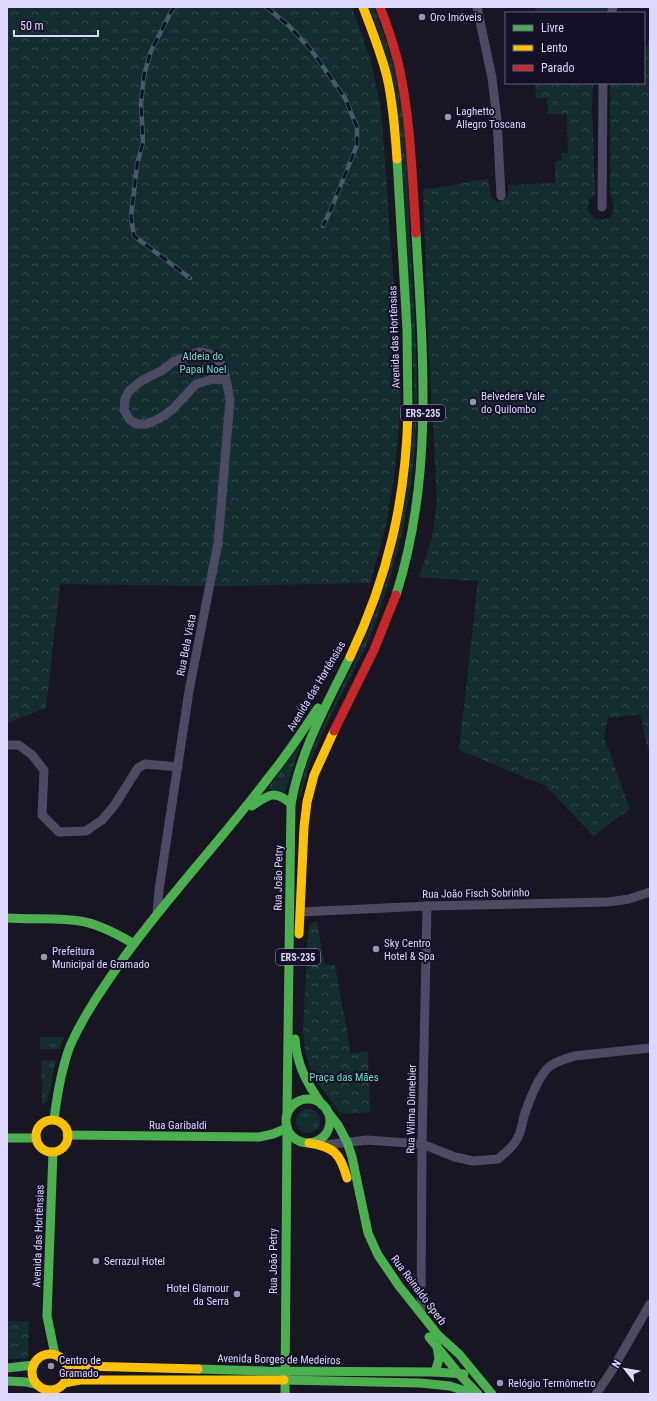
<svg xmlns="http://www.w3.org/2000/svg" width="657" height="1401" font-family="'Roboto Condensed',sans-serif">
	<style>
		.grass { fill: url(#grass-tufts) }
		.forest { fill: url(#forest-crowns) }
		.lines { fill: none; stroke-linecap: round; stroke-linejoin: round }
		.street { stroke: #4d4b63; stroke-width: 9 }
		.fast { stroke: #4caf50; stroke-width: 9 }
		.slow { stroke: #ffc107; stroke-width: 9 }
		.jam { stroke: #c62828; stroke-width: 9 }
		.rail-casing { stroke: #465a6c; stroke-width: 4.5 }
		.rail { stroke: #151028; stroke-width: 3; stroke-dasharray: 9; stroke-linecap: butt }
		.poi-dot { fill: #9994b2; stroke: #151028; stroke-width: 1.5 }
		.labels { text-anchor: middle; stroke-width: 4; stroke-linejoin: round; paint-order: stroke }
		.shield { fill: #151028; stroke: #a29cbe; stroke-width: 1 }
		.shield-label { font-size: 10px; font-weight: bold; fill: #ded8ff }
		.poi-label { font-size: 11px; fill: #ded8ff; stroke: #151028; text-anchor: start }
		.street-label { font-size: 11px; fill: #ded8ff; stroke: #151028 }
		.park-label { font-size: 11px; fill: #64dfc4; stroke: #151028 }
	</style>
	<defs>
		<pattern id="grass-tufts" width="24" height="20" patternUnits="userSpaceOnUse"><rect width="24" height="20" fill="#142e30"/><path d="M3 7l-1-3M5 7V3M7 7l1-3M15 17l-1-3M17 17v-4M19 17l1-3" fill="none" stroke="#364c4f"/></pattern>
		<pattern id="forest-crowns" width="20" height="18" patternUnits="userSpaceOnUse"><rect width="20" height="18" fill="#142e30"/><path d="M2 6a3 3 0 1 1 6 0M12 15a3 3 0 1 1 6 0" fill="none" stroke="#364c4f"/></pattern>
	</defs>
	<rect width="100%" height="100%" fill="#181622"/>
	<g class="grass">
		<path d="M369 7H374C383 33 393 58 398 85 409 141 408 200 411 257 413 302 417 347 417 392 418 461 406 532 384 597 377 620 369 641 358 662 337 706 310 749 301 797H298C305 760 322 728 338 695 354 663 370 631 381 597 402 536 415 457 414 392 413 347 409 302 407 257 404 201 404 144 394 89 389 61 380 34 369 7Z"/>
		<polygon points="301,743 285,792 268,789"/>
		<polygon points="40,1037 64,1037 60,1049 40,1049"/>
		<polygon points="56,1060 47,1102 42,1104 41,1061"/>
		<circle cx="308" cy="1121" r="12"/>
	</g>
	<g class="forest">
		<path d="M7 7H352L370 58 381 108 401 381C400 426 396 470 388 515 384 538 376 560 370 583L222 586 60 584 46 708 7 723Z"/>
		<polygon points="536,7 607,7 605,13 535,13"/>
		<path d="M650 36V749H648L640 714 608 718 604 737 630 809 593 836 546 786 459 750 478 581 419 577 432 538 437 501 429 356 423 190 488 179 491 197 498 202 504 201 508 196V185L555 183V161L562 160 561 153H568L567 114H548L547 98H536L535 83H593L592 110 595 195 589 200 588 211C596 220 599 222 611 217 615 208 615 203 610 195V83H644V45L647 46Z"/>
		<polygon points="317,921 324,964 335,965 351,1054 368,1051 370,1112 341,1114 319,1085 310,1068 305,1051 303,1032 308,930 311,924"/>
		<polygon points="7,1321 29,1321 28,1359 7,1359"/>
	</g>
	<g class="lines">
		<g class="street">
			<polyline points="477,7 492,78 497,119 501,196"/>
			<polyline points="611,13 613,7"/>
			<polyline points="602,207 603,83"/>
			<polyline points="7,745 19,745 32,755 44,770 42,815 59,832 86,831 102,820 114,806 138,768 145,764 178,767"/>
			<polyline points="300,912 427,906 608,902 629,899 650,892"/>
			<polyline points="157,914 159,890 189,691 218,543 230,400 224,369 218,360 210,354 199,352 173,362 163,370 141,381 129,391 125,399 124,410 130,420 137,424 147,424 160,418 173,409 196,384 213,379 226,380"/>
			<path d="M324 1145 367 1140 422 1144 455 1157 473 1161 498 1159C505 1153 513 1147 517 1139 522 1131 522 1122 525 1113 529 1101 539 1075 549 1067 556 1061 566 1059 574 1056L650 1048"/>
			<polyline points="421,1313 422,1144 427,906"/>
			<polyline points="596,1394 611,1372 650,1304"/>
		</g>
		<g class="fast">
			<polyline points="397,159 407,330 408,411"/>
			<path d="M396 595C434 477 423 355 416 233"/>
			<path d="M252 806C268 795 275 789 291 804"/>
			<path d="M7 918C33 920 60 917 85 922 103 926 119 935 134 944"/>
			<path d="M295 1039C297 1066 307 1083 322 1105"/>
			<circle cx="308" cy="1121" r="22"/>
			<polyline points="327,1111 338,1125 347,1142 352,1157 368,1233 378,1255 399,1286 438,1335 459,1354 492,1394"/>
			<path d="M287 1113 291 804C300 751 327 704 350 657"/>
			<path d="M54 1120C57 1095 61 1070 70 1046 84 1014 105 985 125 956 170 894 223 838 269 777 287 755 302 732 318 708"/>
			<polyline points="67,1135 259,1137 273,1134 287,1128"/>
			<polyline points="7,1138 36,1138"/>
			<polyline points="53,1152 47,1316 55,1355"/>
			<polyline points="429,1337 459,1374 478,1394"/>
			<polyline points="7,1368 34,1365"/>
			<polyline points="198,1369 266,1371 435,1372 464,1374"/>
			<polyline points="435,1372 439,1359 437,1346"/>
			<polyline points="284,1380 420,1383 450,1386 474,1394"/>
			<polyline points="7,1381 26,1382 38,1385"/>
			<polyline points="285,1394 287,1128"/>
		</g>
		<g class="slow">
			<path d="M363 7C372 30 381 53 387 77 393 103 395 131 397 159"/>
			<path d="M350 657C388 577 406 500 408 411"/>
			<polyline points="299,934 304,827 307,802 314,775 334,731"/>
			<circle cx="52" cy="1136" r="16"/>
			<path d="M309 1143C334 1147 340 1153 347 1178"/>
			<circle cx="50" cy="1372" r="18"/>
			<polyline points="60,1358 73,1364 82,1366 198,1369"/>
			<polyline points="64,1383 80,1380 284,1380"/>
		</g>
		<g class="jam">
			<path d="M380 7C387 25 393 43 398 62 411 118 412 176 416 233"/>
			<polyline points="334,731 374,650 396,595"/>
		</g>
		<g class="rail-casing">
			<g id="rail">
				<polyline points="175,7 172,10 151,51 144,75 141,103 143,142 137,165 131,217 134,236 190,278"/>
				<polyline points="266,7 288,25 312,51 345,98 357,127 357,145 332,207 323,226"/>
			</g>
		</g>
		<use href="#rail" class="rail"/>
	</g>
	<g class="poi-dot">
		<circle cx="422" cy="17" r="4"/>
		<circle cx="448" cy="117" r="4"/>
		<circle cx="473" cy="402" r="4"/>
		<circle cx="376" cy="949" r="4"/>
		<circle cx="44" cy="957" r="4"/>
		<circle cx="96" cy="1261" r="4"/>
		<circle cx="237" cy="1294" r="4"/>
		<circle cx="51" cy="1366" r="4"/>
		<circle cx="500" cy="1383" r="4"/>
	</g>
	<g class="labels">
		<g class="shield">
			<rect x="401" y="405" width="44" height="16" rx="3"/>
			<rect x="276" y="949" width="44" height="16" rx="3"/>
		</g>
		<g class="shield-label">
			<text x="423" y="417">ERS-235</text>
			<text x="298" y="961">ERS-235</text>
		</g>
		<g class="poi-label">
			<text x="430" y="21">Oro Imóveis</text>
			<text x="456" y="115">Laghetto<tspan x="456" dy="13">Allegro Toscana</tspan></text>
			<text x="481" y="400">Belvedere Vale<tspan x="481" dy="13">do Quilombo</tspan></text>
			<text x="384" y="947">Sky Centro<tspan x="384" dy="13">Hotel &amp; Spa</tspan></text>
			<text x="52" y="955">Prefeitura<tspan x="52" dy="13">Municipal de Gramado</tspan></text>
			<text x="104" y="1265">Serrazul Hotel</text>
			<text x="229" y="1292" text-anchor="end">Hotel Glamour<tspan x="229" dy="13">da Serra</tspan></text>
			<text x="59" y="1364">Centro de<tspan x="59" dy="13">Gramado</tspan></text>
			<text x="508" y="1387">Relógio Termômetro</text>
		</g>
		<g class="street-label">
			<text transform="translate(394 337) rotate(-92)" y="4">Avenida das Hortênsias</text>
			<text transform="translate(186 645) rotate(-79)" y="4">Rua Bela Vista</text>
			<text transform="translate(316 686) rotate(-59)" y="4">Avenida das Hortênsias</text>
			<text transform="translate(278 878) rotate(-89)" y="4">Rua João Petry</text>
			<text transform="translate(476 893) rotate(-1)" y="4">Rua João Fisch Sobrinho</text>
			<text transform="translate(411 1109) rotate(-89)" y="4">Rua Wilma Dinnebier</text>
			<text x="178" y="1129">Rua Garibaldi</text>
			<text transform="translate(38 1236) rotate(-88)" y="4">Avenida das Hortênsias</text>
			<text transform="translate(273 1261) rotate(-90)" y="4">Rua João Petry</text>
			<text transform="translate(419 1290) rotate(53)" y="4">Rua Reinaldo Sperb</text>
			<text transform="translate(279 1359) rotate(1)" y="4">Avenida Borges de Medeiros</text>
		</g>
		<g class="park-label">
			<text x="203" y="360">Aldeia do<tspan x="203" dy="13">Papai Noel</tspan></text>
			<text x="344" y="1081">Praça das Mães</text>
		</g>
	</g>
	<rect width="657" height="1401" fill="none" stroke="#ded8ff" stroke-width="16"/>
	<rect x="505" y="12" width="140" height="72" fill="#151028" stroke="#65607e"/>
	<rect x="513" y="25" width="20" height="6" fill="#4caf50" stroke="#65607e"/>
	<text x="541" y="32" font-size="12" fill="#ded8ff">Livre</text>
	<rect x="513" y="45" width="20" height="6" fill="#ffc107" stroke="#65607e"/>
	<text x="541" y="52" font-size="12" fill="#ded8ff">Lento</text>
	<rect x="513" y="65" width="20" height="6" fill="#c62828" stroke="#65607e"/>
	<text x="541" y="72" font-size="12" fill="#ded8ff">Parado</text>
	<g transform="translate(625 1369) rotate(301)" stroke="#151028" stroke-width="3" paint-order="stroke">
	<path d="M0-3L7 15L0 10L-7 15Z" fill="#ded8ff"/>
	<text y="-6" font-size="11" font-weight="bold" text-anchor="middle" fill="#ded8ff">N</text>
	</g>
	<path d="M14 30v6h84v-6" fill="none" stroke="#ded8ff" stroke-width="2"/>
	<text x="20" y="30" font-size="12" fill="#ded8ff" stroke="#151028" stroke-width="3" paint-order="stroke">50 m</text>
</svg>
